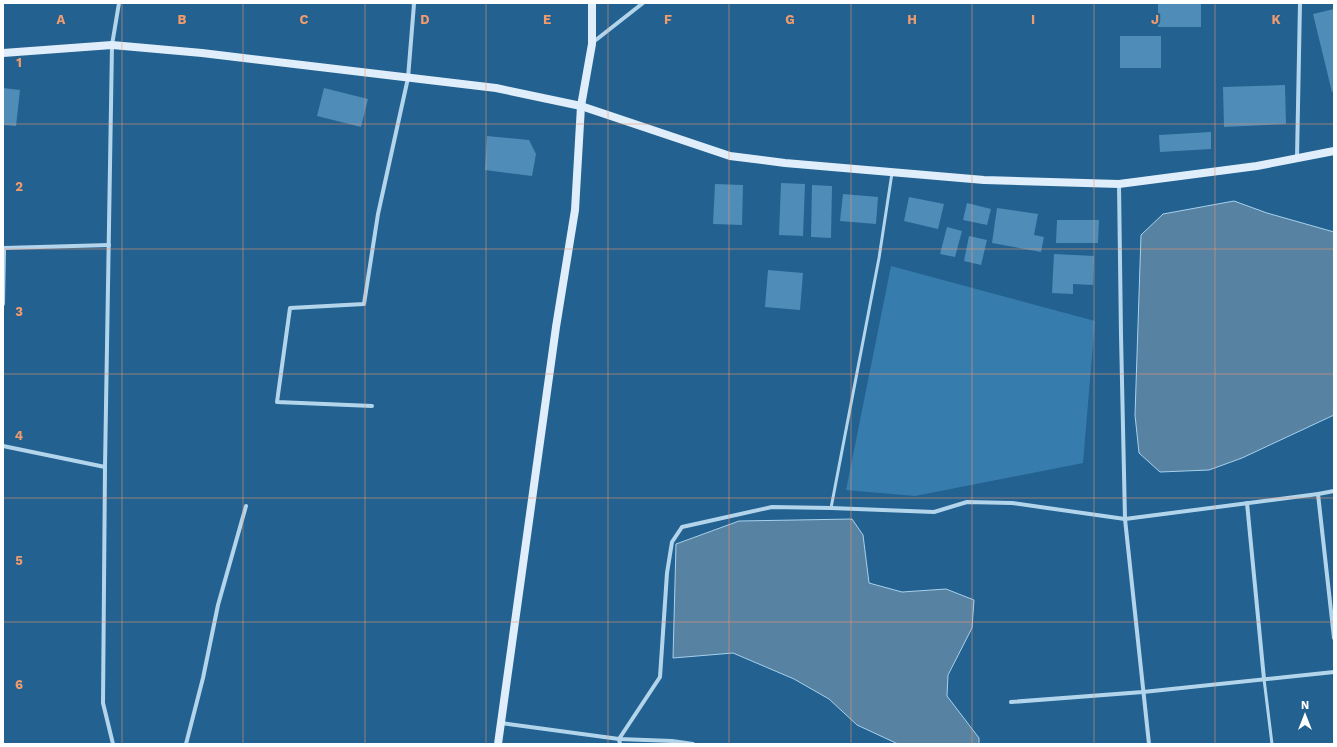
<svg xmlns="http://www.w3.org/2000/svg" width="1337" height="747" font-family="'Work Sans',sans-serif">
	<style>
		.green { fill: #367cad }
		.water { fill: #5882a2; stroke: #a7d1ed }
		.building { fill: #4f8db8 }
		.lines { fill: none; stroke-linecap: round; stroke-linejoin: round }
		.lane { stroke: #b3d5ec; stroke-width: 3 }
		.street { stroke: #b3d5ec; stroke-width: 4 }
		.secondary { stroke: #dfeefa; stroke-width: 8 }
		.grid { fill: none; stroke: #f19b6d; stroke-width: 1; stroke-opacity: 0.55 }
		.grid-label { font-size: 13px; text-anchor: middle; font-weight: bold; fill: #f19b6d; stroke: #226190; stroke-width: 4; stroke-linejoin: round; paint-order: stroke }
	</style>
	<rect width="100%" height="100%" fill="#226190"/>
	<polygon class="green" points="891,266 1095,321 1083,463 915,496 846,490"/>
	<g class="water">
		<polygon points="1234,201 1267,213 1334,232 1334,415 1242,458 1209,470 1160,472 1139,453 1135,415 1141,235 1163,214"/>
		<polygon points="852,519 863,535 869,583 902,592 946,589 974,600 972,628 948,675 947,696 979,738 979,744 898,744 857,725 829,699 794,679 733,653 673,658 676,544 739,521"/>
	</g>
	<g class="building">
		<rect x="1158" y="3" width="43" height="24"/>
		<polygon points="1334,9 1334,91 1332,92 1313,14"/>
		<rect x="1120" y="36" width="41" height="32"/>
		<polygon points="1285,85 1286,124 1224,127 1223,87"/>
		<polygon points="3,88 20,90 16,126 3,125"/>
		<polygon points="324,88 368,99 361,127 317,116"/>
		<polygon points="1211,132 1211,149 1160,152 1159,135"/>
		<polygon points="487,136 529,140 536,154 532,176 485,170"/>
		<polygon points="781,183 805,184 803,236 779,235"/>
		<polygon points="715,184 743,185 742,225 713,224"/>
		<polygon points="812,185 832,186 831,238 811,237"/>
		<polygon points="843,194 878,197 876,224 840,221"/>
		<polygon points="909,197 944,204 938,229 904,221"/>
		<polygon points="967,203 991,209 987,225 963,220"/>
		<polygon points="997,208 1038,214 1034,235 1044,237 1041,252 992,243"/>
		<polygon points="1057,220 1099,220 1098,243 1056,243"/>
		<polygon points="947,227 962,231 955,257 940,254"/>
		<polygon points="969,236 987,240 981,265 964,261"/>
		<polygon points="1054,254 1094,256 1093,285 1073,284 1073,294 1052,293"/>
		<polygon points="768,270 803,273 800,310 765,307"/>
	</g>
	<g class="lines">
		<g class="lane">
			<polyline points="831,508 879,258 892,173"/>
			<polyline points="1264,679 1272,744"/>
		</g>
		<g class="street">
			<polyline points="592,43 643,3"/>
			<polyline points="1297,158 1300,3"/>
			<polyline points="1119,184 1121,335 1125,519 1149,744"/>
			<polyline points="3,304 4,248 109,245"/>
			<polyline points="372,406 277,402 290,308 364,304 378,214 408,78 414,4 413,3"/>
			<polyline points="3,446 105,467"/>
			<polyline points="1318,494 1334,638"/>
			<polyline points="1247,503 1264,679"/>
			<polyline points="1011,702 1143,692 1334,672"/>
			<polyline points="501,723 619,739 672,741 693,744"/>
			<polyline points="113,744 103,703 105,467 112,45 119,3"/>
			<polyline points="186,744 203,678 218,605 246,506"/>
			<polyline points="620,744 619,739 660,677 667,573 672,542 682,527 772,507 831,508 934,512 967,502 1012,503 1125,519 1318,494 1334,491"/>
		</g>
		<g class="secondary">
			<polyline points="3,53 112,45 202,53 496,88 581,106 730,156 785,163 984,180 1119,184 1257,166 1334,151"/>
			<polyline points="498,744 556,327 575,210 581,106 592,44 592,3"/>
		</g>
	</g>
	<path class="grid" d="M122 3V744M243 3V744M365 3V744M486 3V744M608 3V744M729 3V744M851 3V744M972 3V744M1094 3V744M1215 3V744M3 124H1334M3 249H1334M3 374H1334M3 498H1334M3 622H1334"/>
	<g class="grid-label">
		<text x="61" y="24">A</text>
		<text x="182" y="24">B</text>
		<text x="304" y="24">C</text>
		<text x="425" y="24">D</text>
		<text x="547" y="24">E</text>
		<text x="668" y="24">F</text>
		<text x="790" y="24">G</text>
		<text x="912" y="24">H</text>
		<text x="1033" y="24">I</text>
		<text x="1155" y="24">J</text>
		<text x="1276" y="24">K</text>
		<text x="19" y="67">1</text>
		<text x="19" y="191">2</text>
		<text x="19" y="316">3</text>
		<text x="19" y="440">4</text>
		<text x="19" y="565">5</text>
		<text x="19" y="689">6</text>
	</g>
	<rect width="1337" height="747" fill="none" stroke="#ffffff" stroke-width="8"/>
	<g transform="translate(1305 715)" stroke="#226190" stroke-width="3" paint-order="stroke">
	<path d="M0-3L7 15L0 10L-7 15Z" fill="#ffffff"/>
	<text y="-6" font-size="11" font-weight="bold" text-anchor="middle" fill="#ffffff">N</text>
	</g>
</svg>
